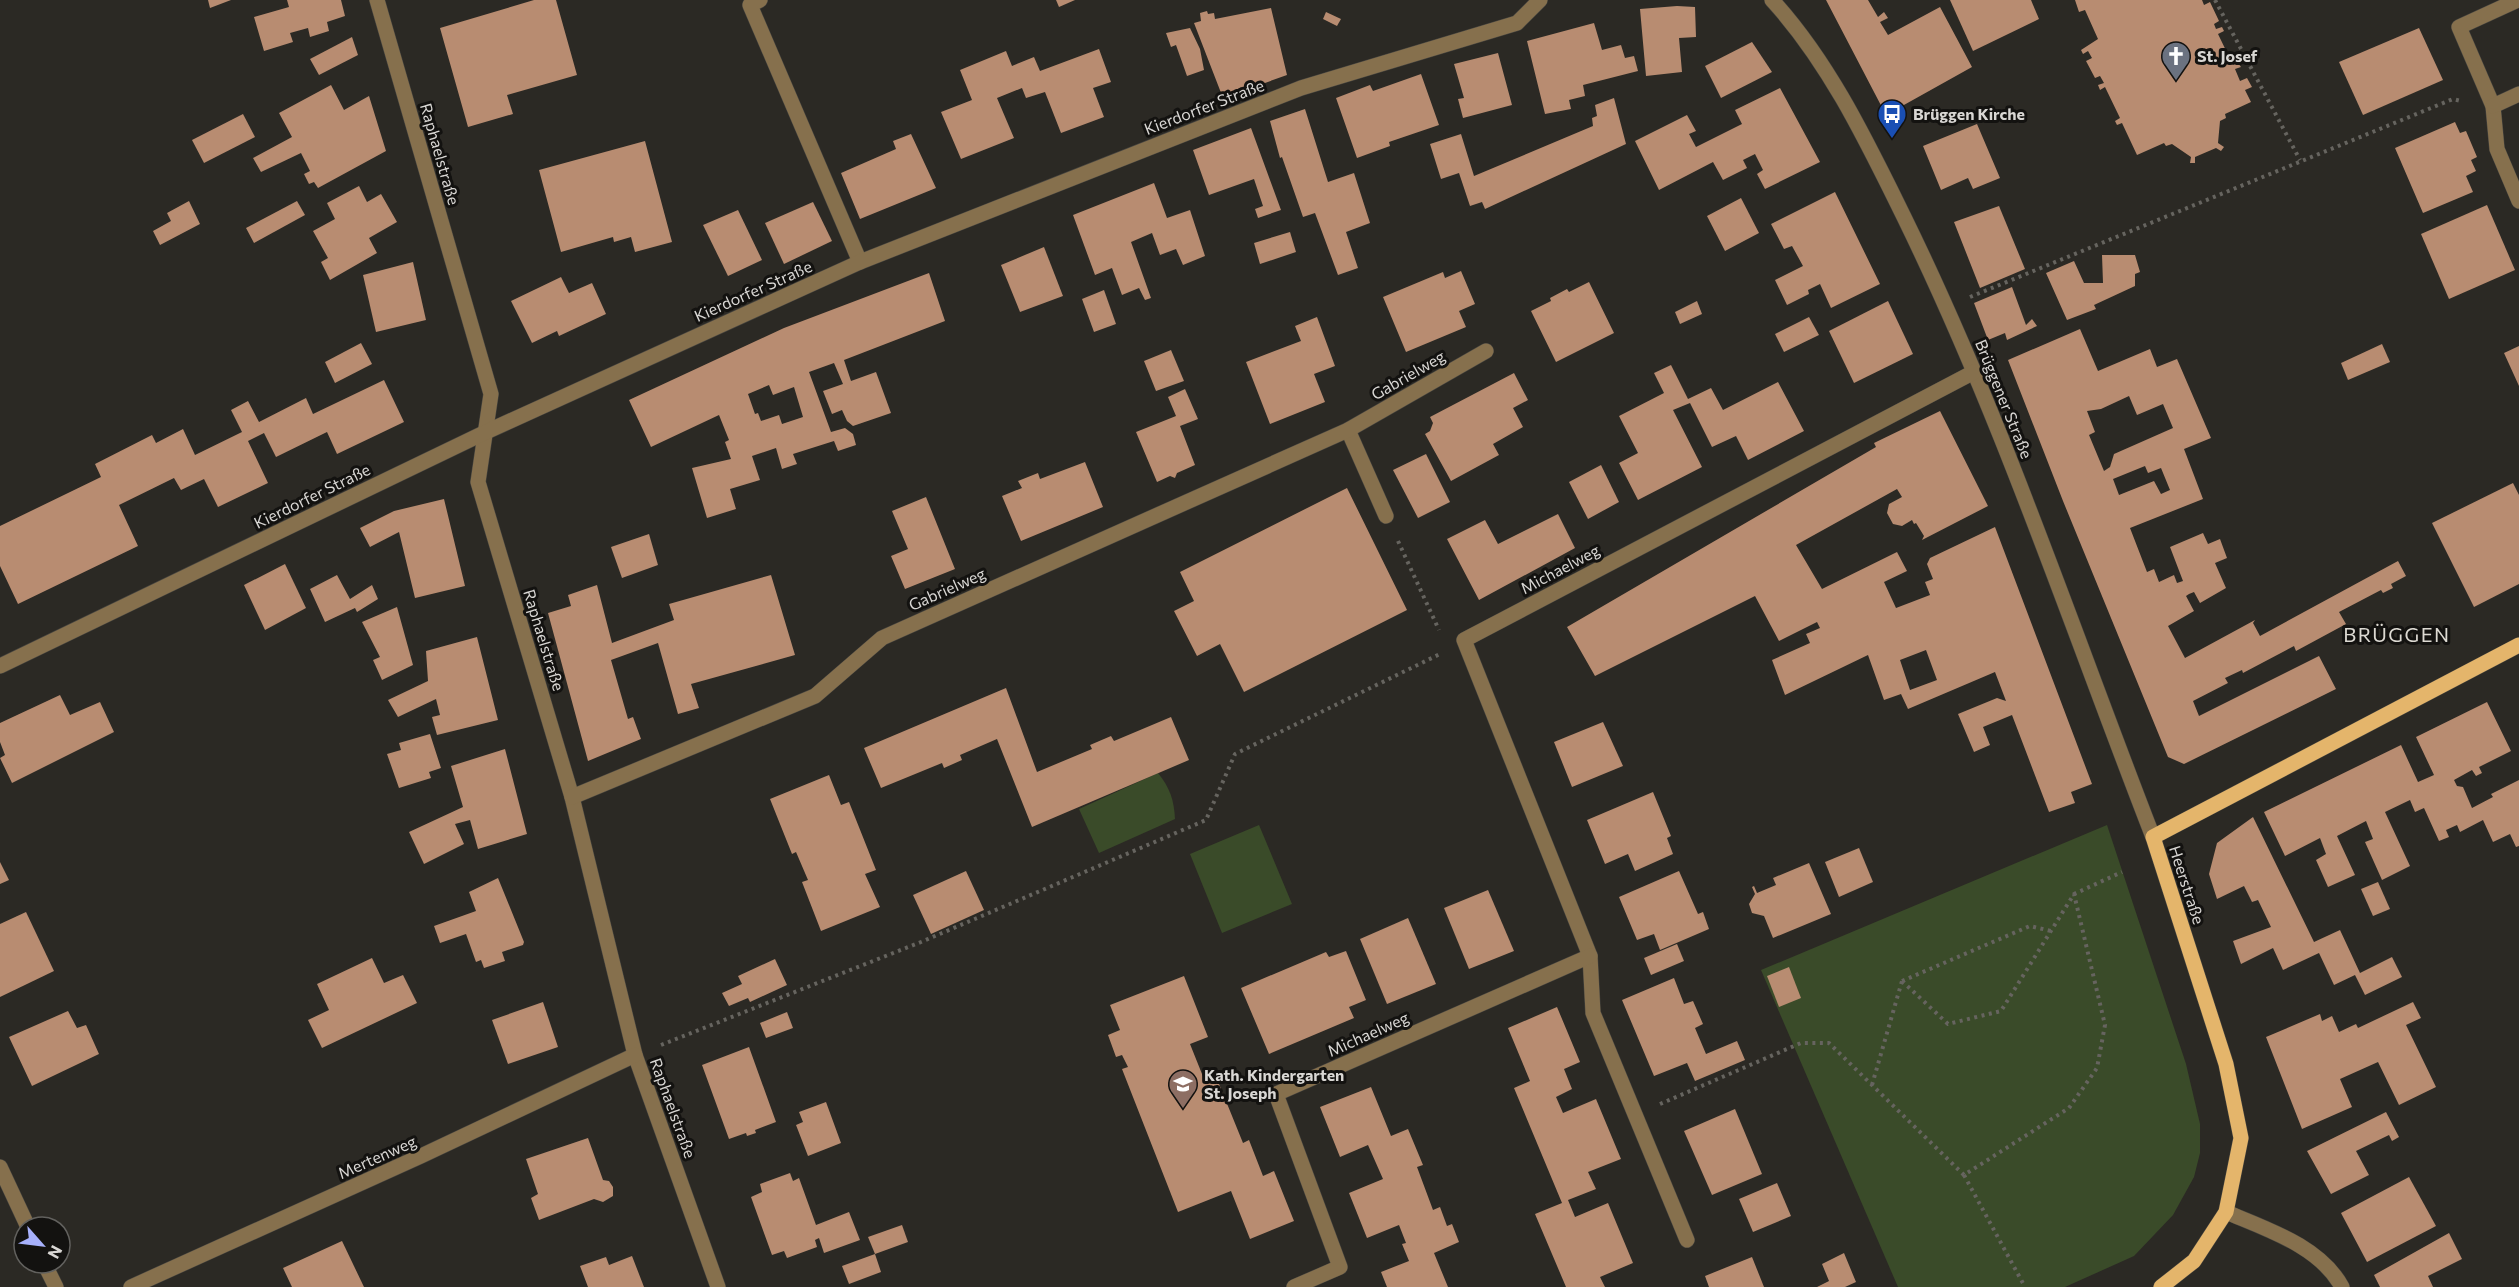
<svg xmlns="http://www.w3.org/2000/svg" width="2519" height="1287" font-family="Commissioner,sans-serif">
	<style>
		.green { fill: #3a4b29 }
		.building { fill: #b88c71; fill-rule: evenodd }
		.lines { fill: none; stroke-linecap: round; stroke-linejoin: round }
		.minor-casing { stroke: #474540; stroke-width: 16 }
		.major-casing { stroke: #474540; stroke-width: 16 }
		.path { stroke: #66645f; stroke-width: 4; stroke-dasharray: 3 4.5; stroke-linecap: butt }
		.minor { stroke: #86704d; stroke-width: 15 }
		.major { stroke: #e4b56b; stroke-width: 15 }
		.labels { text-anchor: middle; stroke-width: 6; stroke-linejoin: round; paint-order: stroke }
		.poi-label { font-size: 16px; font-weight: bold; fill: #d9d7d4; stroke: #131210; text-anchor: start }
		.street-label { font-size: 16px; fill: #d9d7d4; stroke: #131210 }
		.quarter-label { font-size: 20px; letter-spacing: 1.5px; fill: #dcd9d2; stroke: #131210 }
	</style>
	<rect width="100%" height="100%" fill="#2b2924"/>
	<g class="green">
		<path d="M1158 773C1170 788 1174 800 1175 819L1099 853 1079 809Z"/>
		<polygon points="1259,825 1292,904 1222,933 1190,854"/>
		<polygon points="2107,825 2186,1064 2200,1124 2200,1153 2194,1177 2173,1215 2134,1256 2065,1287 1898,1287 1761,970"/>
	</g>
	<g class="building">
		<polygon points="208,0 231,0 210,8"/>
		<polygon points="287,0 341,0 345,16 327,22 329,31 310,37 308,28 290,33 293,42 264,51 254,17 289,7"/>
		<polygon points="534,0 556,0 577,75 507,95 513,114 468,127 440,28"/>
		<polygon points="1056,0 1075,0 1059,7"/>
		<polygon points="1826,0 1868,0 1878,17 1884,12 1888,18 1880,22 1888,35 1940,7 1972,67 1886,115"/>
		<polygon points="1950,0 2031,0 2039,19 1973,51"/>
		<polygon points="2075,0 2202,0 2204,5 2210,2 2219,21 2214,24 2216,29 2222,27 2224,31 2218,34 2233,65 2238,63 2241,67 2235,69 2240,81 2247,78 2252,87 2245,90 2251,102 2225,114 2226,118 2220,121 2218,143 2224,147 2221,151 2216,148 2195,157 2195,163 2190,163 2191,157 2172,144 2166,146 2164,143 2137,155 2122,123 2117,125 2115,121 2120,118 2105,87 2100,90 2098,85 2104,83 2100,76 2095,78 2086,61 2092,58 2088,51 2083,54 2081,50 2098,39 2085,10 2079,12"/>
		<polygon points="1677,6 1695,7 1696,37 1679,38 1682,72 1646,76 1640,9"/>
		<polygon points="1271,8 1287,75 1223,98 1194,23 1201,21 1200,13 1207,11 1208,14 1214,13 1215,19"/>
		<polygon points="1326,12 1341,19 1337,26 1323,19"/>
		<polygon points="1594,23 1602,50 1621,45 1625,58 1634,56 1638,71 1583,85 1585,96 1569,100 1571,109 1545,114 1527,41"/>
		<polygon points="1190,28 1200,49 1204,70 1187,76 1176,45 1171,47 1166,33"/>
		<polygon points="2419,28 2443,80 2363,115 2339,62"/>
		<polygon points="352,37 358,55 319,75 310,59"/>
		<polygon points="1752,42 1772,72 1721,98 1705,66"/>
		<polygon points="1099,49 1111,82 1093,88 1104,117 1061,133 1045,92 1026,98 1022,88 997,98 1014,138 961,159 941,112 972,100 960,70 1006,51 1012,66 1034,57 1040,71"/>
		<polygon points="1498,53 1512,105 1463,118 1458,99 1464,98 1454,64"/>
		<polygon points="1421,74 1439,125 1389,142 1390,146 1357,158 1336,98 1370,85 1373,91"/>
		<polygon points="331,85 344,110 369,96 386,151 318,188 314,182 309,184 304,174 310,171 301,153 261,172 253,158 292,137 279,113"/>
		<polygon points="1780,88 1820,162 1765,189 1757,174 1763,170 1755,154 1743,160 1747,168 1723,180 1713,162 1659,190 1635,141 1687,115 1696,131 1689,134 1696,147 1742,124 1735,110"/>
		<polygon points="1614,98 1626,144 1485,209 1482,202 1470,206 1459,173 1441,179 1430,144 1461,134 1474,176 1593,126 1592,118 1597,116 1595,105"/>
		<polygon points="1305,109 1328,182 1354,173 1370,223 1346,232 1358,268 1338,275 1315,213 1303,217 1282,157 1280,158 1270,121"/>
		<polygon points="243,114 255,137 204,163 192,140"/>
		<polygon points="2455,122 2460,133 2466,131 2477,157 2471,160 2476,171 2466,176 2473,192 2423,213 2395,148"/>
		<polygon points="1977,124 2000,178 1973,189 1968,178 1941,190 1923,146"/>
		<polygon points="1251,128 1281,210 1258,218 1255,209 1263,206 1254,179 1209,195 1193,150"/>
		<polygon points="911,134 936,188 860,219 841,173 896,149 893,141"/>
		<polygon points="645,141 672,242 635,252 631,237 614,242 613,237 561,252 539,170"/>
		<polygon points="1154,183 1167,218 1190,210 1205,256 1183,265 1176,249 1160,255 1152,233 1131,242 1151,298 1145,300 1139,288 1122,295 1112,268 1095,275 1073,215"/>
		<polygon points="359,186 367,202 381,194 397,222 369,238 377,253 330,280 321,262 328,258 313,231 335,219 327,203"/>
		<polygon points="1835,192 1880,284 1831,308 1820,284 1808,290 1809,294 1787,305 1775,280 1803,266 1792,246 1784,249 1771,224"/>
		<polygon points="1741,198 1759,233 1725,251 1707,216"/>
		<polygon points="189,201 200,224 160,245 153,231 171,221 167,213"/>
		<polygon points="297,201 305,215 254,243 246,228"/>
		<polygon points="813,202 832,241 784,264 765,223"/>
		<polygon points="2487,205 2515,270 2449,299 2421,234"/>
		<polygon points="1999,206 2025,269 1980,288 1954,222"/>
		<polygon points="738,210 762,260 728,276 703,225"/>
		<polygon points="1290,232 1296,252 1260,264 1254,243"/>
		<polygon points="1044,247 1063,296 1020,312 1001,265"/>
		<polygon points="2102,255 2135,255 2140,272 2135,274 2135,286 2094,305 2096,309 2067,320 2046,273 2074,261 2084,283 2103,283"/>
		<polygon points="413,262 426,320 376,332 363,275"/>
		<polygon points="1461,271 1475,304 1459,311 1466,327 1406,352 1383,297 1443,272 1445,278"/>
		<path d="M929 273 945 321 844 360 851 381 876 372 891 413 853 426 847 421 842 410 832 414 823 391 843 384 834 363 809 372 831 432 845 428 853 434 856 445 838 451 834 441 793 454 797 464 782 469 776 448 752 456 760 480 730 489 736 509 707 518 692 468 731 459 725 442 729 440 719 415 651 447 629 400 784 328ZM769 385 773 395 794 387 803 417 782 424 779 415 761 421 758 413 755 414 748 394Z"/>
		<polygon points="561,277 569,293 592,283 606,314 559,336 557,331 532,343 511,301"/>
		<polygon points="1589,282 1614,333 1556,362 1531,311 1551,301 1550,298 1567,289 1569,292"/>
		<polygon points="2012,287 2026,325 2032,319 2037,326 2007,340 2005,333 1988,340 1974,303"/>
		<polygon points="1104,290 1116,324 1094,332 1082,299"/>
		<polygon points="1697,301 1702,314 1680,324 1675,312"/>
		<polygon points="1888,301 1913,354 1854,383 1829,331"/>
		<polygon points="1317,317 1335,366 1314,374 1325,402 1270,424 1246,362 1301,341 1295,326"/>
		<polygon points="1809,317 1819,335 1784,352 1775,334"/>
		<path d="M2080 329 2098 371 2150 349 2157 367 2177 359 2211 438 2184 449 2203 499 2130 528 2147 572 2154 569 2159 582 2174 575 2177 583 2183 581 2170 547 2203 533 2208 544 2220 539 2227 558 2215 563 2226 588 2200 603 2194 592 2189 594 2186 596 2194 611 2168 626 2185 658 2255 620 2253 623 2260 636 2398 561 2406 576 2391 584 2393 588 2383 593 2381 590 2339 612 2346 624 2296 651 2294 646 2243 673 2242 670 2225 678 2228 683 2193 701 2199 716 2319 656 2336 689 2184 764 2168 757 2063 501 2008 360ZM2129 396 2137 415 2163 404 2173 428 2114 454 2110 467 2104 471 2089 435 2095 432 2087 411 2101 409ZM2145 466 2148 473 2161 468 2170 490 2161 494 2154 481 2119 495 2113 479Z"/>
		<polygon points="361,343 372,364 335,383 325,362"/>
		<polygon points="2382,344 2390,362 2348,380 2341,363"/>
		<polygon points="2519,346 2519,386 2504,353"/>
		<polygon points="1171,350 1184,381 1156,391 1144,361"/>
		<polygon points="1671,365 1688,399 1711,388 1723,410 1778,382 1804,431 1748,460 1736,436 1712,447 1690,403 1673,410 1702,467 1638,500 1619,463 1638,453 1619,416 1664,393 1654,373"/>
		<polygon points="1514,373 1528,400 1513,408 1523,427 1493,444 1499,455 1451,481 1425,434 1430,431 1433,423 1430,417"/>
		<polygon points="384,380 404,422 337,454 327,432 276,457 264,433 248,441 268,483 218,507 204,479 181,490 174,478 119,505 138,546 18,604 0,566 0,526 101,477 95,464 152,435 156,443 183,429 195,455 242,432 231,410 248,401 259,422 306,398 313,414"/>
		<polygon points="1185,389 1198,419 1180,426 1195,465 1177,473 1175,478 1170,476 1157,482 1136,432 1176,416 1168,397"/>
		<path d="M1940 411 1988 506 1922 540 1924 536 1916 523 1914 524 1912 520 1902 526 1893 524 1887 513 1889 504 1902 497 1897 489 1796 545 1822 589 1897 552 1907 571 1884 582 1896 608 1930 595 1925 582 1933 579 1927 564 1930 558 1995 527 2092 784 2071 792 2075 803 2049 812 2012 715 1983 727 1990 745 1974 752 1958 714 1997 698 2006 701 1995 672 1908 709 1901 694 1884 700 1868 655 1785 695 1772 660 1810 643 1806 634 1820 628 1817 622 1779 641 1755 596 1595 676 1567 627 1876 447 1874 443ZM1926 650 1937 680 1910 690 1900 660Z"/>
		<polygon points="1426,454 1450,502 1418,518 1393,470"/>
		<polygon points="1085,462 1103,507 1021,541 1002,496 1022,488 1018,481 1038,473 1040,479"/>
		<polygon points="1601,465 1619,502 1588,519 1569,482"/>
		<polygon points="2513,483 2519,495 2519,584 2474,607 2432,523"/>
		<polygon points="1347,488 1407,610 1244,692 1220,644 1197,656 1174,611 1194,601 1180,572"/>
		<polygon points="926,497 955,569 905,589 891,556 908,549 892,511"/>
		<polygon points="444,499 465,586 415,598 399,532 370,547 360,528 394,511"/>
		<polygon points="1558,514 1575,548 1479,600 1447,539 1485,520 1498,544"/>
		<polygon points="649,534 658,565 622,578 611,547"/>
		<polygon points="285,564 306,608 265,630 244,585"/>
		<polygon points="337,575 350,599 372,585 378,599 357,612 355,608 325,622 310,589"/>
		<polygon points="771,575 795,655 691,684 699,708 678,714 658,643 611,660 628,719 633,717 641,739 588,761 548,613 571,606 568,595 597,585 612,643 674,620 669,604"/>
		<polygon points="397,607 413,665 382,680 373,660 380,657 362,622"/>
		<polygon points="477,637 498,720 437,735 432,717 440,715 436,699 398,717 388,700 428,681 426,651"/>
		<polygon points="1006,688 1037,772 1092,749 1090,745 1111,736 1114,741 1171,717 1189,760 1032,827 997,739 960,755 962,760 944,768 942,763 881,788 864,748"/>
		<polygon points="60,695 70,715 100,702 114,732 12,783 0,758 5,755 0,742 0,723"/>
		<polygon points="2487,702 2511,751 2479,767 2482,773 2476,776 2472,770 2454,780 2457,786 2463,787 2472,808 2493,797 2491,794 2519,780 2519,846 2516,847 2510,834 2493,842 2483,820 2460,832 2457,825 2446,830 2449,837 2439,841 2424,808 2415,812 2410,800 2385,812 2410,866 2382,880 2365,842 2373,839 2366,821 2337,836 2355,875 2328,887 2316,860 2326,854 2320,838 2285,856 2264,812 2401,745 2418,782 2434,775 2416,737"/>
		<polygon points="1603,722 1623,766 1572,787 1554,742"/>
		<polygon points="430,734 441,768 429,772 431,778 399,788 387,754 401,750 399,743"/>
		<polygon points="505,749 527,834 478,849 470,820 455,824 464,844 424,864 409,832 463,807 451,766"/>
		<polygon points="829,775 841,805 849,802 876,870 865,874 880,907 821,931 802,882 808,880 796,852 792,854 770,799"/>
		<polygon points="1653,792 1671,836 1667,838 1673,854 1635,871 1628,854 1605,864 1587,820"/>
		<polygon points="2253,817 2314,942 2340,930 2360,973 2392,957 2402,977 2365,995 2355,975 2334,985 2319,953 2283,970 2273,948 2241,964 2233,941 2271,927 2258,900 2252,902 2244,886 2217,899 2209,874 2217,843"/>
		<polygon points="1859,848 1873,882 1839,897 1825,862"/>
		<polygon points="0,862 9,880 0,884"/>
		<polygon points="1809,863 1831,914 1773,938 1764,916 1752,913 1749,904 1755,894 1752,887 1754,886 1757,893 1776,885 1773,878"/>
		<polygon points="966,871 984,910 931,934 913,895"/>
		<polygon points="1679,871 1698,914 1703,912 1709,929 1660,950 1654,934 1637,940 1619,897"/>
		<polygon points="498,878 524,942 523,945 502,952 505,961 484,968 481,960 476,962 466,934 440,943 434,926 476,911 469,892"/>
		<polygon points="2378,882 2390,909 2373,916 2361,889"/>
		<polygon points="1488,890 1514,951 1469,969 1444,908"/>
		<polygon points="26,912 54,971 0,997 0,924"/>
		<polygon points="1408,918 1436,984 1387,1004 1360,939"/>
		<polygon points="1677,944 1684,961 1651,975 1644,958"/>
		<polygon points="1346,951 1366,1000 1349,1007 1354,1018 1269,1054 1241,988 1326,952 1329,957"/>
		<polygon points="372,958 384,983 403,975 417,1003 322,1048 308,1020 329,1010 317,984"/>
		<polygon points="775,959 787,985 750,1002 748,998 729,1006 722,993 742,984 738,976"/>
		<polygon points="1789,967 1801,998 1779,1007 1767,976"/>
		<polygon points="1184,976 1208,1037 1190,1044 1204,1079 1215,1074 1243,1143 1249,1140 1263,1176 1274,1171 1294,1221 1250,1239 1231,1191 1178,1212 1122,1069 1128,1067 1122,1055 1116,1057 1108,1035 1120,1030 1110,1005"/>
		<polygon points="1674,978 1684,1004 1693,1001 1703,1024 1695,1028 1706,1054 1737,1041 1745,1060 1695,1081 1687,1063 1654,1076 1622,1000"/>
		<polygon points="543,1002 558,1047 508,1064 492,1020"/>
		<polygon points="2413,1002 2421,1018 2406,1025 2436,1087 2399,1105 2378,1062 2340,1079 2352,1107 2302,1129 2266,1037 2320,1014 2322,1021 2332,1016 2339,1032 2356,1024 2358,1028"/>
		<polygon points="1557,1007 1580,1062 1564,1069 1572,1089 1556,1097 1563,1113 1596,1099 1621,1159 1588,1172 1596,1189 1568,1200 1575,1217 1608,1203 1633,1263 1600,1277 1605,1287 1566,1287 1535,1214 1562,1203 1514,1088 1530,1081 1508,1028"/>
		<polygon points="68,1011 77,1028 86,1025 99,1054 32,1086 9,1037"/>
		<polygon points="787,1012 793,1028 766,1038 760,1023"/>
		<polygon points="749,1047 776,1122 755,1130 756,1133 747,1136 746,1133 729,1139 702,1065"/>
		<polygon points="1371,1087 1391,1136 1408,1129 1423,1165 1417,1167 1433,1210 1440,1207 1447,1226 1452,1224 1459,1242 1434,1253 1448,1287 1387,1287 1381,1272 1409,1261 1402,1244 1406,1243 1399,1225 1367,1238 1349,1193 1383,1179 1368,1145 1340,1157 1320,1107"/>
		<polygon points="826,1102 841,1143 808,1156 796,1125 803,1122 799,1112"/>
		<polygon points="1735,1109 1762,1174 1712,1195 1684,1131"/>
		<polygon points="2386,1112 2399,1137 2392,1141 2389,1135 2356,1151 2369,1175 2331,1194 2307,1151"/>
		<polygon points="588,1138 603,1180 609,1181 613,1187 613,1196 603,1202 594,1199 539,1220 531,1198 538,1194 526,1159"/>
		<polygon points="790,1173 793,1181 799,1178 816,1225 849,1212 860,1240 824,1253 819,1238 815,1240 817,1247 787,1258 784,1251 772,1255 751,1197 762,1192 760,1184"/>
		<polygon points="2409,1177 2436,1226 2367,1262 2341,1213"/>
		<polygon points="1777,1183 1791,1216 1753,1232 1739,1199"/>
		<polygon points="902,1225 908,1242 875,1254 868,1237"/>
		<polygon points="2449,1233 2462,1259 2428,1276 2433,1287 2380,1287 2374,1275"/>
		<polygon points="342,1241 364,1287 292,1287 283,1268"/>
		<polygon points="1844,1253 1856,1282 1845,1287 1817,1287 1829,1281 1822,1264"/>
		<polygon points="875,1254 881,1272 849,1284 842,1266"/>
		<polygon points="632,1256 644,1287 588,1287 580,1266 606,1257 609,1265"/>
		<polygon points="1752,1257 1764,1287 1709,1287 1705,1276"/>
	</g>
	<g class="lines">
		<g class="minor-casing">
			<g id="minor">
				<polyline points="377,0 491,394 478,482 572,797 635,1055 718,1287"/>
				<polyline points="760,0 750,5 860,262"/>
				<path d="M1772 0C1829 62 1867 142 1904 217 2002 417 2072 629 2153 837"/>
				<polyline points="2518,0 2459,27 2493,106 2497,149 2519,201"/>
				<polyline points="2493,106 2519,94"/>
				<polyline points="1348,430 1386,516"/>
				<polyline points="0,666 486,432 860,262 1301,88 1517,23 1540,0"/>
				<polyline points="572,797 815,696 882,638 1348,430 1486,351"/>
				<polyline points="0,1167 28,1227"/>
				<path d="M2226 1212C2266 1229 2320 1246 2342 1287"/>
				<polyline points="1687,1240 1593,1013 1590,956 1464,640 1974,372"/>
				<polyline points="44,1263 56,1287"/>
				<polyline points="131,1287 421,1156 635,1055"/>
				<polyline points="1294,1287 1340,1267 1276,1094 1590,956"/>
			</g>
		</g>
		<g class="major-casing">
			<polyline id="major" points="2161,1287 2194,1261 2226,1212 2241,1138 2226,1064 2153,837 2519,645"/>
		</g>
		<g class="path">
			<polyline points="2215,0 2300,160"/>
			<polyline points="1970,297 2453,99 2461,101"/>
			<polyline points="1398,541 1439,630"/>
			<polyline points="1902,981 1948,1024 2001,1011 2074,894 2122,872"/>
			<polyline points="1902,981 2030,926 2051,931"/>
			<polyline points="661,1045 921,942 1206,820 1235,754 1440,654"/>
			<polyline points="1872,1085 1902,981"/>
			<polyline points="1660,1104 1801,1043 1829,1043 1964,1175 2069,1108 2097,1068 2105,1025 2074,894"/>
			<polyline points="1964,1175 2025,1287"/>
		</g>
		<use href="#minor" class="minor"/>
		<use href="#major" class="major"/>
	</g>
	<defs>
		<g id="church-pin" transform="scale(1.5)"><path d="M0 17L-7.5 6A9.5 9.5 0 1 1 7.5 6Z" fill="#6b7280" stroke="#131210"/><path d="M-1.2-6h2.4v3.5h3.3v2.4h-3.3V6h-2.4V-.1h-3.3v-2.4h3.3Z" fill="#fff"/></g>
		<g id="bus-pin" transform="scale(1.5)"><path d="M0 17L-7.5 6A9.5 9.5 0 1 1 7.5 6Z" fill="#1a4fb4" stroke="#131210"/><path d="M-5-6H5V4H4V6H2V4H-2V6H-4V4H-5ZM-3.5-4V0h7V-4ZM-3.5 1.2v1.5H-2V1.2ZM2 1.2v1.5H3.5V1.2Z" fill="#fff"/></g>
		<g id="school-pin" transform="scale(1.5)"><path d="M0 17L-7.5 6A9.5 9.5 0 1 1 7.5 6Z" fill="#8d6e63" stroke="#131210"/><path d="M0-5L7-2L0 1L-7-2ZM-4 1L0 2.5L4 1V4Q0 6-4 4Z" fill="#fff"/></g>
	</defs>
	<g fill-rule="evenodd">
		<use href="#church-pin" x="2176" y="56"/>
		<use href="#bus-pin" x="1892" y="114"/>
		<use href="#school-pin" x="1183" y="1084"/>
	</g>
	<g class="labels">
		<g class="poi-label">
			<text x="2197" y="62">St. Josef</text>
			<text x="1913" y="120">Brüggen Kirche</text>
			<text x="1204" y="1081">Kath. Kindergarten<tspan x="1204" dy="18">St. Joseph</tspan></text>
		</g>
		<g class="street-label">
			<text transform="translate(1204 107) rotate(-21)" y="6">Kierdorfer Straße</text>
			<text transform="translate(440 154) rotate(74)" y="6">Raphaelstraße</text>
			<text transform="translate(753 291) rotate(-24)" y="6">Kierdorfer Straße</text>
			<text transform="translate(1408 375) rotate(-30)" y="6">Gabrielweg</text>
			<text transform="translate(2004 399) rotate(68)" y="6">Brüggener Straße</text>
			<text transform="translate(312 496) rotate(-26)" y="6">Kierdorfer Straße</text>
			<text transform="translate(1560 569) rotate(-28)" y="6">Michaelweg</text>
			<text transform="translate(947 589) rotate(-24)" y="6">Gabrielweg</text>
			<text transform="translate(544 640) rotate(73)" y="6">Raphaelstraße</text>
			<text transform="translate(2187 885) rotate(72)" y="6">Heerstraße</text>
			<text transform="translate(1368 1034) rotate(-24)" y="6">Michaelweg</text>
			<text transform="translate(673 1108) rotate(70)" y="6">Raphaelstraße</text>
			<text transform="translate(377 1157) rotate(-24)" y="6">Mertenweg</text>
		</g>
		<g class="quarter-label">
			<text x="2397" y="642">BRÜGGEN</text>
		</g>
	</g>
	<g transform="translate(42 1245) rotate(118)"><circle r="28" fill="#131210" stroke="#62615e" stroke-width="1.5"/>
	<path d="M0-4.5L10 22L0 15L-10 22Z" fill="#a7b1fc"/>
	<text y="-9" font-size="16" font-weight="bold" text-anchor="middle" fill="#d9d7d4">N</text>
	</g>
</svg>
